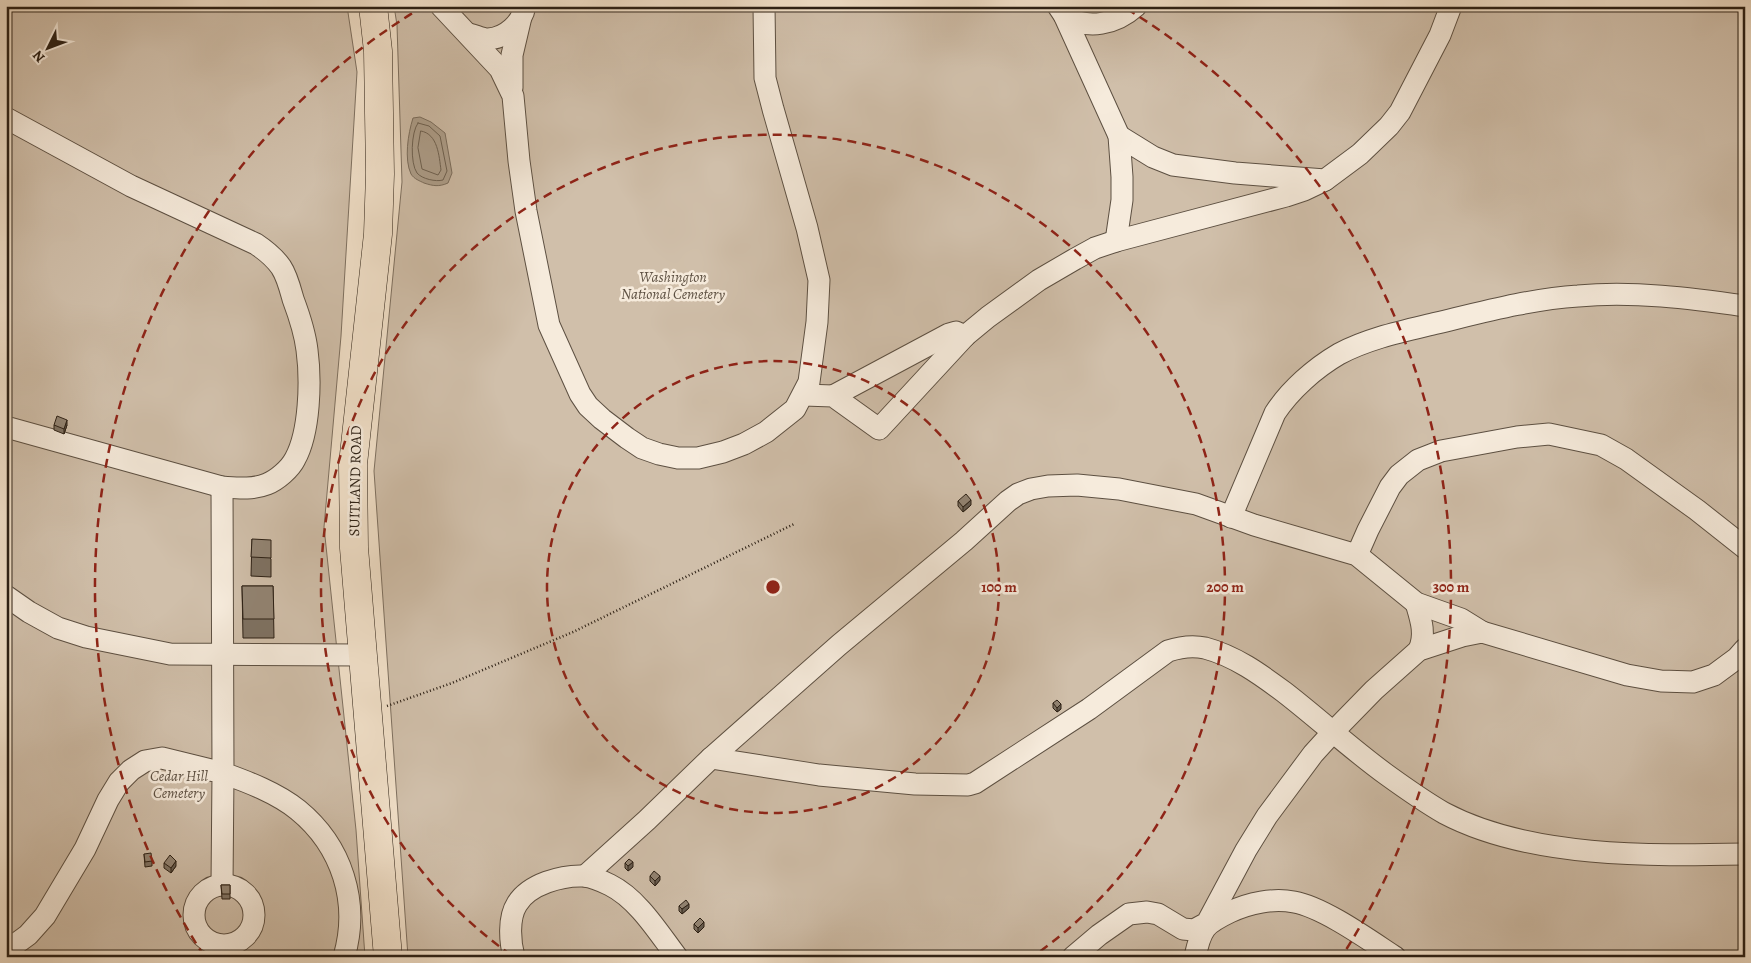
<svg xmlns="http://www.w3.org/2000/svg" width="1751" height="963" font-family="Alegreya,serif">
	<style>
		.green { fill: #d0bfaa; stroke: #7e7060 }
		.water { fill: #ae9f8c; stroke: #7a6c5c }
		.lines { fill: none; stroke-linecap: round; stroke-linejoin: round }
		.shore { stroke: #6d6050; stroke-width: 1 }
		.minor-casing { stroke: #5d5042; stroke-width: 23 }
		.major-casing { stroke: #2c2015; stroke-width: 29 }
		.path { stroke: #2c2015; stroke-width: 2.5; stroke-dasharray: 1 2.5; stroke-linecap: butt }
		.minor { stroke: #f6ebdc; stroke-width: 21 }
		.major { stroke: #f1e0c9; stroke-width: 28 }
		.wall { fill: #7e7263; stroke: #2c2015 }
		.shaded-wall { fill: #665c50; stroke: #2c2015 }
		.building { fill: #928473; stroke: #2c2015 }
		.ring { fill: none; stroke: #8f2418; stroke-width: 2.5; stroke-dasharray: 9 6 }
		.labels { text-anchor: middle; stroke-width: 5; stroke-linejoin: round; paint-order: stroke }
		.park-label { font-size: 15px; font-style: italic; fill: #5d5042; stroke: #f6ebdc }
		.street-label { font-size: 15px; fill: #2c2015; stroke: #f6ebdc }
		.centre { fill: #8f2418; stroke: #f6ebdc; stroke-width: 2.5 }
		.ring-label { font-size: 15px; text-anchor: middle; font-weight: bold; fill: #8f2418; stroke: #f6ebdc; stroke-width: 5; stroke-linejoin: round; paint-order: stroke }
	</style>
	<rect width="100%" height="100%" fill="#f1e0c9"/>
	<filter id="stains"><feTurbulence type="fractalNoise" baseFrequency=".004" numOctaves="4"/><feColorMatrix values="0 0 0 0 .2 0 0 0 0 .09 0 0 0 0 .02 0 0 0 .5 -.17"/></filter>
	<radialGradient id="worn" r=".72"><stop offset=".6" stop-color="#630" stop-opacity="0"/><stop offset="1" stop-color="#630" stop-opacity=".3"/></radialGradient>
	<g class="green">
		<polygon points="6,6 347,6 357,72 341,336 324,527 356,830 365,957 6,957"/>
		<polygon points="394,6 1745,6 1745,957 408,957 374,471 402,182 397,25"/>
	</g>
	<path class="water" d="M420 117 431 122 445 133 452 173 448 183C439 187 433 186 424 183 420 181 414 179 411 174 404 159 408 134 413 118Z"/>
	<g class="lines">
		<g class="shore">
			<path d="M418 123 429 126 440 136 447 171 443 180C436 182 422 179 417 173 410 163 411 132 418 123Z"/>
			<path d="M421 131C438 134 439 156 441 170L438 175 422 169 418 148Z"/>
		</g>
		<g class="minor-casing">
			<g id="minor">
				<polyline points="441,6 500,69 513,96 519,161 526,211 549,325 580,394 588,406 602,419 627,438 642,448 659,454 678,458 698,458 723,452 744,444 766,432 795,409 809,382 817,322 819,280 807,228 773,109 765,78 764,6"/>
				<polyline points="1058,6 1064,15 1119,136 1122,177 1122,200 1116,241"/>
				<path d="M1064 15C1088 31 1116 24 1136 6"/>
				<path d="M469 34C475 35 482 39 488 39 506 38 522 23 525 6"/>
				<polyline points="512,88 512,55 520,21"/>
				<path d="M6 118 131 186 256 244C265 250 274 257 281 267 287 276 290 288 293 299 299 315 305 333 307 350 311 380 310 432 295 459 290 469 277 480 267 484 252 490 237 488 222 487L6 427"/>
				<polyline points="1119,136 1153,157 1173,165 1235,173 1325,180 1360,154 1389,126 1400,112 1440,35 1451,6"/>
				<polyline points="804,395 833,396 879,429 965,336 988,317 1039,280 1075,259 1095,248 1116,241 1286,196 1304,190 1325,180"/>
				<polyline points="833,396 949,334 956,332 965,336"/>
				<path d="M222 487 223 773C248 782 277 793 298 810 342 846 360 902 344 957"/>
				<path d="M1231 517 1275 413C1290 390 1315 368 1339 354 1369 338 1404 331 1437 323 1483 312 1531 299 1578 296 1633 291 1690 298 1745 306"/>
				<polyline points="1357,555 1368,530 1390,487 1399,475 1418,460 1441,451 1517,437 1549,434 1601,445 1626,459 1697,510 1745,548"/>
				<polyline points="6,596 29,612 58,628 86,637 170,654 362,655"/>
				<path d="M1416 603C1421 620 1426 634 1419 650"/>
				<path d="M711 758 819 775 915 784 968 785 975 783 1089 709 1168 651C1180 647 1192 645 1205 648 1235 656 1260 674 1284 692 1319 719 1351 749 1387 775 1405 788 1425 802 1444 813 1529 858 1650 856 1745 854"/>
				<polyline points="585,876 647,820 711,758 839,645 964,541 1008,501 1018,494 1031,489 1048,486 1077,485 1119,489 1196,504 1254,525 1357,555 1416,603 1461,619 1482,632"/>
				<circle cx="224" cy="915" r="30"/>
				<polyline points="6,951 28,935 45,916 85,849 108,800 119,782 131,770 145,761 162,758 223,773 222,885"/>
				<path d="M514 957C510 942 508 918 517 904 529 884 562 875 584 876 593 877 602 881 610 885 638 899 658 932 677 957"/>
				<polyline points="1073,957 1099,935 1129,914 1147,912 1158,914 1183,929 1194,930 1207,923 1246,850 1267,816 1313,754 1333,732 1374,690 1419,650 1462,636 1482,632 1627,675 1661,681 1693,682 1714,675 1737,658 1745,649"/>
				<path d="M1195 957C1201 928 1205 924 1230 912 1249 903 1273 898 1294 902 1323 907 1369 940 1395 957"/>
			</g>
		</g>
		<g class="major-casing">
			<polyline id="major" points="373,6 378,51 380,174 378,234 353,464 354,548 388,957"/>
		</g>
		<polyline class="path" points="387,706 452,683 573,632 794,524"/>
		<use href="#minor" class="minor"/>
		<use href="#major" class="major"/>
	</g>
	<g class="wall">
		<polygon points="54,425 67,425 64,434 54,430"/>
		<polygon points="958,501 971,505 963,512 958,506"/>
		<polygon points="252,539 271,559 271,577 251,576"/>
		<polygon points="242,586 273,586 274,638 243,638"/>
		<polygon points="1053,703 1061,709 1057,712 1053,708"/>
		<polygon points="144,854 152,861 152,866 145,867"/>
		<polygon points="164,863 176,866 171,873 164,868"/>
		<polygon points="625,863 633,867 628,871 625,868"/>
		<polygon points="650,876 660,880 655,886 650,881"/>
		<polygon points="221,885 230,885 230,899 222,899"/>
		<polygon points="679,906 689,908 682,914 679,911"/>
		<polygon points="694,924 704,927 698,933 694,929"/>
	</g>
	<g class="shaded-wall">
		<polygon points="67,420 67,425 64,434 64,429"/>
		<polygon points="971,500 971,505 963,512 963,507"/>
		<polygon points="1061,704 1061,709 1057,712 1057,708"/>
		<polygon points="176,861 176,866 171,873 171,868"/>
		<polygon points="633,862 633,867 628,871 628,866"/>
		<polygon points="660,876 660,880 655,886 655,881"/>
		<polygon points="689,904 689,908 682,914 682,909"/>
		<polygon points="704,922 704,927 698,933 698,928"/>
	</g>
	<g class="building">
		<polygon points="57,416 67,420 64,429 54,425"/>
		<polygon points="966,494 971,500 963,507 958,501"/>
		<polygon points="252,539 271,540 271,558 251,557"/>
		<polygon points="242,586 273,586 274,619 243,619"/>
		<polygon points="1057,700 1061,704 1057,708 1053,703"/>
		<polygon points="151,853 152,861 145,862 144,854"/>
		<polygon points="170,855 176,861 171,868 164,863"/>
		<polygon points="629,859 633,862 628,866 625,863"/>
		<polygon points="654,871 660,876 655,881 650,876"/>
		<polygon points="221,885 230,885 230,894 222,894"/>
		<polygon points="686,900 689,904 682,909 679,906"/>
		<polygon points="700,918 704,922 698,928 694,924"/>
	</g>
	<g class="ring">
		<circle cx="773" cy="587" r="226"/>
		<path d="M511 955A452 452 0 1 1 1035 955"/>
		<path d="M204 956A678 678 0 0 1 419 9M1127 9A678 678 0 0 1 1342 956"/>
	</g>
	<g class="labels">
		<g class="park-label">
			<text x="673" y="282">Washington<tspan x="673" dy="17">National Cemetery</tspan></text>
			<text x="179" y="781">Cedar Hill<tspan x="179" dy="17">Cemetery</tspan></text>
		</g>
		<g class="street-label">
			<text transform="translate(355 481) rotate(-89)" y="5">SUITLAND ROAD</text>
		</g>
	</g>
	<circle cx="773" cy="587" r="8" class="centre"/>
	<g class="ring-label">
		<text x="999" y="592">100 m</text>
		<text x="1225" y="592">200 m</text>
		<text x="1451" y="592">300 m</text>
	</g>
	<rect width="1751" height="963" fill="none" stroke="#f1e0c9" stroke-width="25"/>
	<rect x="8" y="8" width="1736" height="948" fill="none" stroke="#2c2015" stroke-width="2.5"/>
	<rect x="12" y="12" width="1726" height="938" fill="none" stroke="#2c2015"/>
	<g transform="translate(48 48) rotate(228)" stroke="#f6ebdc" stroke-width="4" paint-order="stroke">
	<path d="M0-4L9 19L0 12L-9 19Z" fill="#2c2015"/>
	<text y="-8" font-size="14" font-weight="bold" text-anchor="middle" fill="#2c2015">N</text>
	</g>
	<rect width="100%" height="100%" filter="url(#stains)"/>
	<rect width="100%" height="100%" fill="url(#worn)"/>
</svg>
